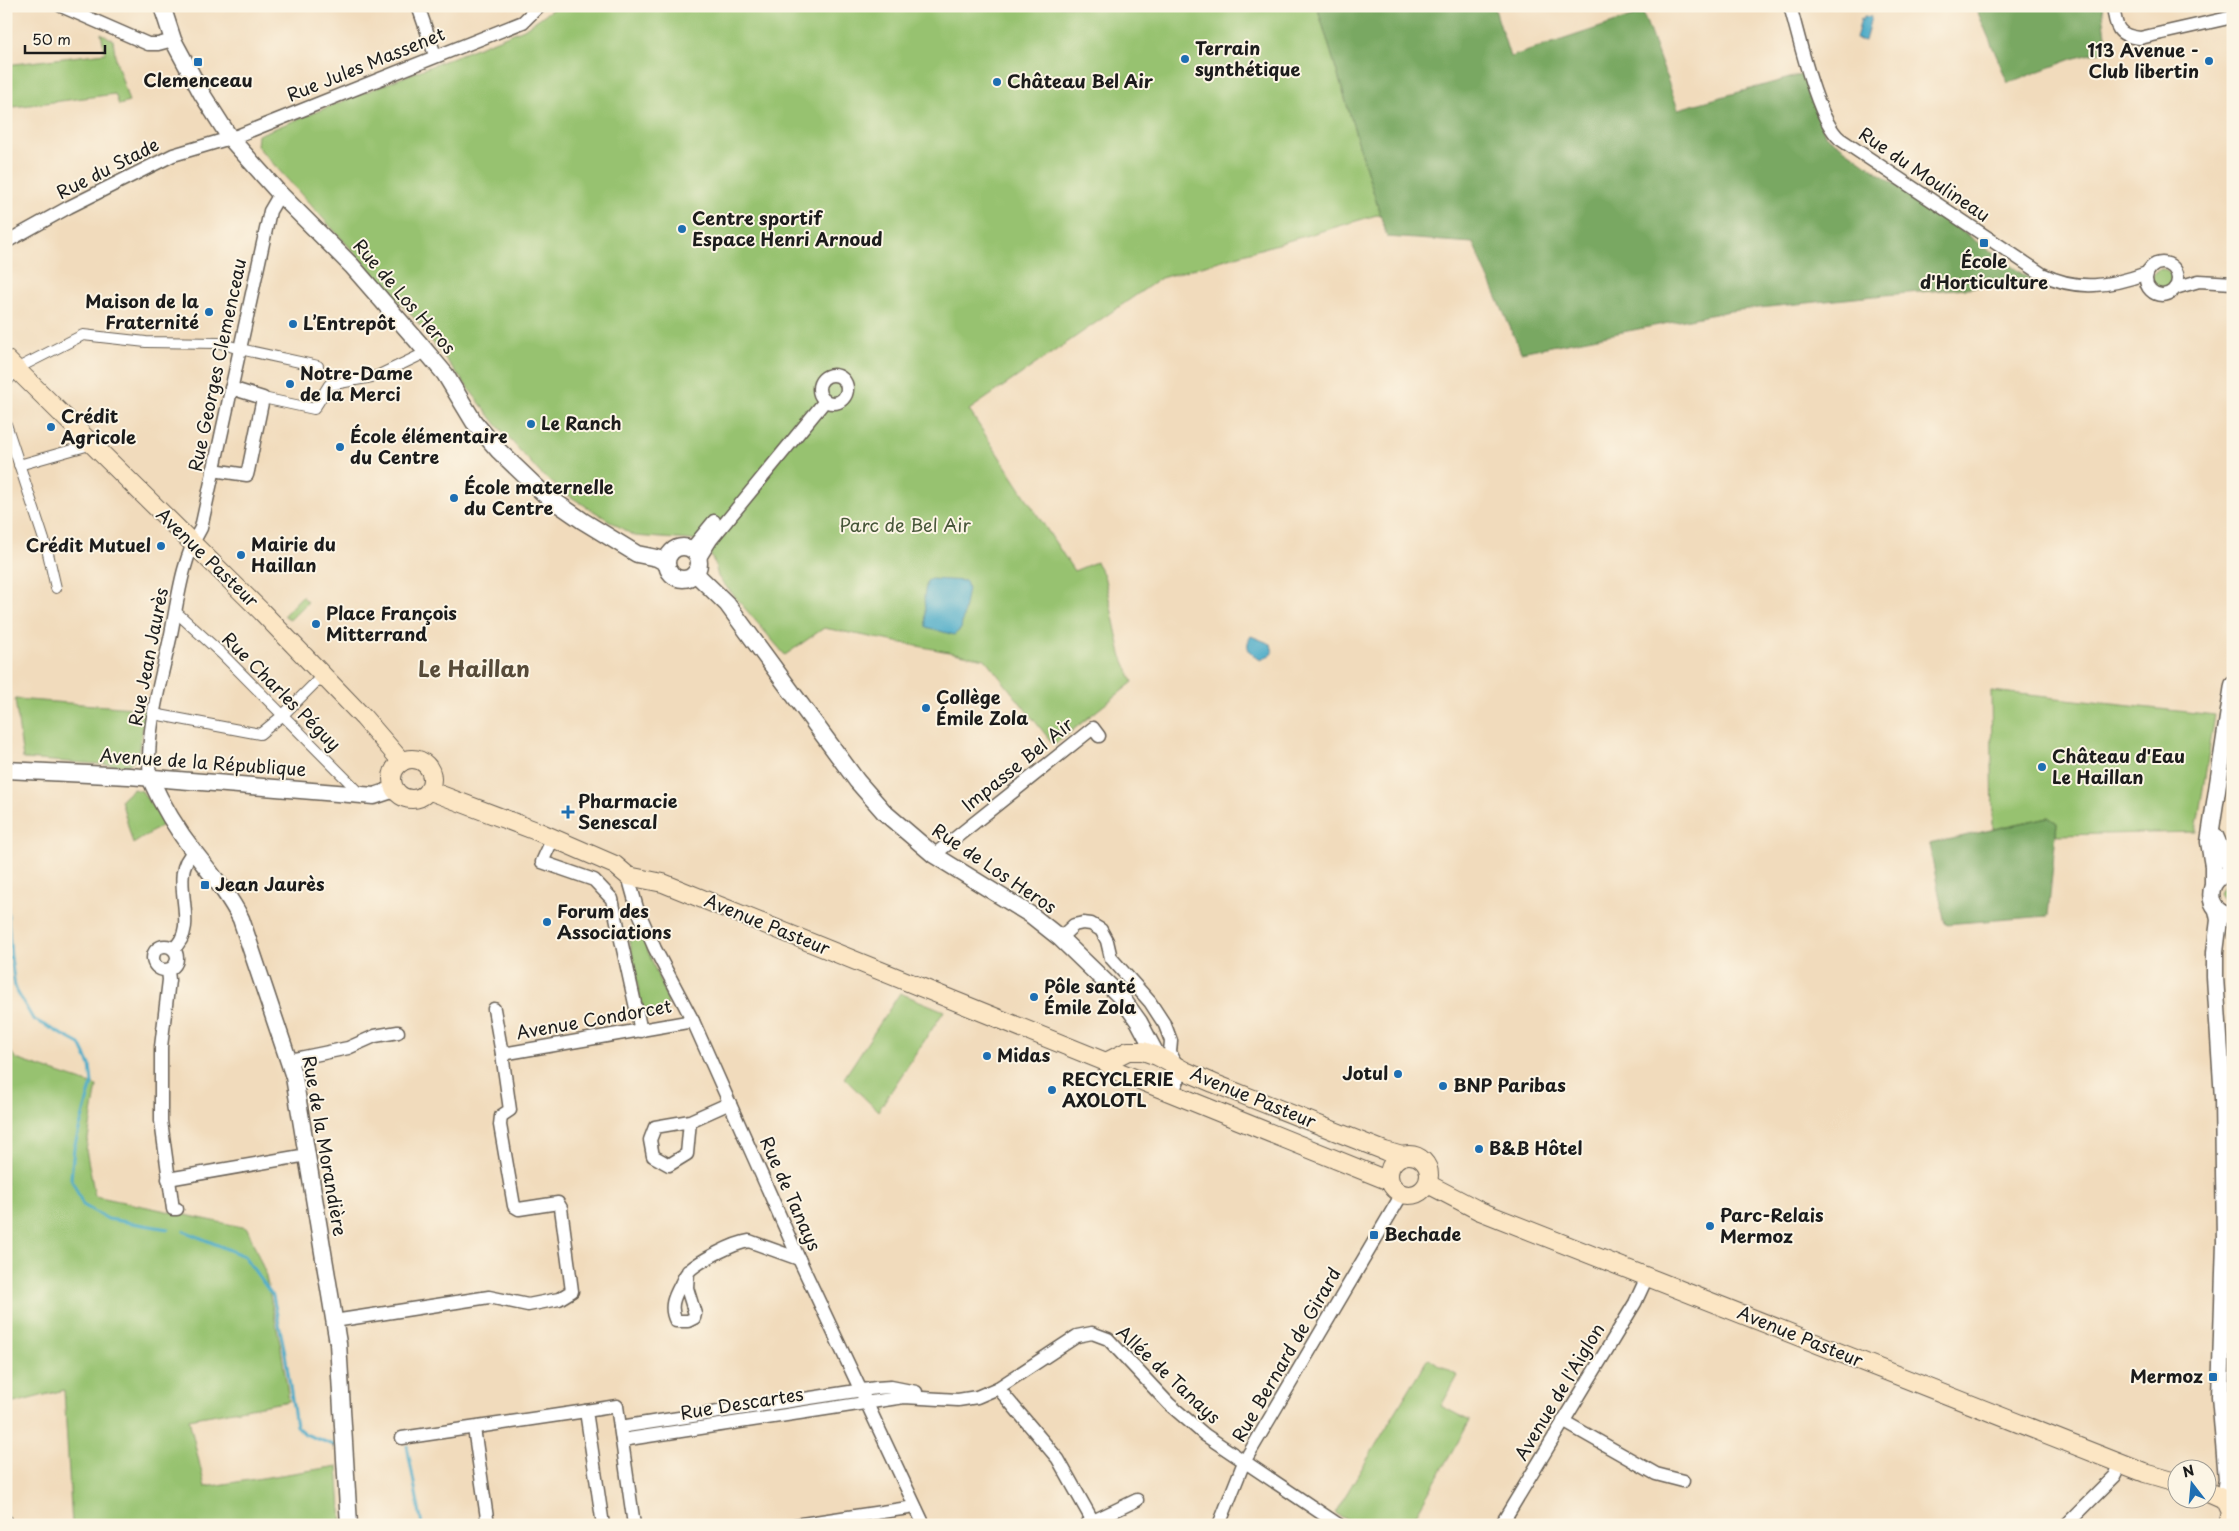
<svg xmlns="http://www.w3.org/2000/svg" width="2239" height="1531" font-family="'Playpen Sans',sans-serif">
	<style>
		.green { fill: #97c26f; stroke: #5a6f46 }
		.forest { fill: #79a862; stroke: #4a623f }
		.water { fill: #49aac8; stroke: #326372 }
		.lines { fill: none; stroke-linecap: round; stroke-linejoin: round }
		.stream { stroke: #49aac8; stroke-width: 3 }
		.pedestrian-casing { stroke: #675f54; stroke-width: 12 }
		.minor-casing { stroke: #675f54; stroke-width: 15 }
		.tertiary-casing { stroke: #675f54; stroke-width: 19 }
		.secondary-casing { stroke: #675f54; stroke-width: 20 }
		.pedestrian { stroke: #fff; stroke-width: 10 }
		.minor { stroke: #fff; stroke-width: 12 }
		.tertiary { stroke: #fff; stroke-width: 16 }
		.secondary { stroke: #fce6c4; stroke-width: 18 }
		.poi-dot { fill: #1f6fb2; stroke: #fcf5e5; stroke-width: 2 }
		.labels { text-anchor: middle; stroke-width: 4; stroke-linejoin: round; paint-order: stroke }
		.poi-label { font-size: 18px; font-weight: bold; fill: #1c1c1c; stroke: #fcf5e5; text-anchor: start }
		.street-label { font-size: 18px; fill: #1c1c1c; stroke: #fcf5e5 }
		.park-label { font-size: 18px; fill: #475639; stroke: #fcf5e5 }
		.district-label { font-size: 22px; font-weight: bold; fill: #574b39; stroke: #fcf5e5 }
	</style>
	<rect width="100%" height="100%" fill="#fcf5e5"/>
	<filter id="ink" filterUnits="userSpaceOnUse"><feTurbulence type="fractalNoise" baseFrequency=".02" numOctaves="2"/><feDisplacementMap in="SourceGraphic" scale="10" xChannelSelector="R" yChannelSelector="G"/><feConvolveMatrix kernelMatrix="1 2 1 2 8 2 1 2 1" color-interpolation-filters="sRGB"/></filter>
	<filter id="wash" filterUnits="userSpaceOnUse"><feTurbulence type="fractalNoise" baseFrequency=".0096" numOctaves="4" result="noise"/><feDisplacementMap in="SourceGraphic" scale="20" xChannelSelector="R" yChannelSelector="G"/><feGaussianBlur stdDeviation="1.12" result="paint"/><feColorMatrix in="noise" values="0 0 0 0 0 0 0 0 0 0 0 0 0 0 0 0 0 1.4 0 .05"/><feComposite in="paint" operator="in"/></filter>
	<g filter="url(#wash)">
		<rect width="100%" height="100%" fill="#f1dbbc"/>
		<g class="green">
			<polygon points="557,6 1317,6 1380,214 1161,278 969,410 1074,571 1096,562 1104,575 1121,654 1133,682 1054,745 985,659 824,628 785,655 718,577 715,564 704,541 634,536 571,497 542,475 496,424 414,318 257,146 258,135 524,29"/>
			<polygon points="101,33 113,40 116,60 129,102 119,105 115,94 6,108 6,65 105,53"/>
			<circle cx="2162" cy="279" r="10"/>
			<polygon points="302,596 308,602 290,620 284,615"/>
			<polygon points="1991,691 2215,715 2196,832 2056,835 2057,823 2048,817 1993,829"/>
			<polygon points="15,699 147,709 137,758 127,766 23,759"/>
			<polygon points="133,789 142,791 164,824 133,844 121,800"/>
			<polygon points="2233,882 2233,906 2223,903 2219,893 2223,886"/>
			<polygon points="632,930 641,934 668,1001 666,1015 650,1019 642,1009 629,937"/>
			<polygon points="900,993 944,1011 878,1111 844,1078"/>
			<polygon points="6,1045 16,1059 97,1086 86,1150 95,1196 247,1228 265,1272 281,1348 289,1401 189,1419 205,1487 338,1466 342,1525 72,1525 64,1390 6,1405"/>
			<polygon points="1428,1358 1458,1376 1441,1406 1470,1421 1410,1525 1356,1525 1335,1513"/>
		</g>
		<g class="forest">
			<polygon points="1317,6 1494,6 1510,57 1643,13 1678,109 1804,74 1825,135 2034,282 1874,296 1730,311 1521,352 1473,243 1387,237"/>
			<polygon points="1975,6 2102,6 2108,50 2075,58 2008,83"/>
			<polygon points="2048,817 2057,823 2048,916 1945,924 1929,844"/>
		</g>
		<g class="water">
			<polygon points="1864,16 1871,17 1865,41 1856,39 1861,19 1863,20"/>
			<polygon points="931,579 966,581 968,588 961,629 954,635 926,627 924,596 927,581"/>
			<path d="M1251 636 1271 644 1273 653 1261 660C1251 655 1243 648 1251 636Z"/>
		</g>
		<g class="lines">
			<g class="stream">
				<polyline points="6,890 11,957 6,958"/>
				<polyline points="11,957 15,988 33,1019 80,1044 90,1065 92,1083 74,1148 71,1178 83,1205 108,1219 168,1229"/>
				<polyline points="184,1231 244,1256 273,1296 285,1353 296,1426 305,1434 339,1447"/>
				<polyline points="407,1446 422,1525"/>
			</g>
		</g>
	</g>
	<g filter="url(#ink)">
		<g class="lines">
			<g class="pedestrian-casing">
				<g id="pedestrian">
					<polyline points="6,383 16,369 83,335 146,342 220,343 240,349 318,366"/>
					<polyline points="263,398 314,409 329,385 377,376 427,352"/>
					<polyline points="6,424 47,549 56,588"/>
					<polyline points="19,465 93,444"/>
					<polyline points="176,612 222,654 362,795"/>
					<polyline points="154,714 260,734 282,716 322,676"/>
				</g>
			</g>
			<g class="minor-casing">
				<g id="minor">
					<polyline points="61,6 148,44 158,44 173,40"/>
					<polyline points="418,6 435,55"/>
					<path d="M1790 6C1799 37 1817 120 1840 139L2042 274C2078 292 2111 286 2147 273"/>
					<path d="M2113 6C2116 27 2117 36 2140 38L2233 17"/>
					<polyline points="6,242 69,207 173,155 237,136 523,22 539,6"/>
					<circle cx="2162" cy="279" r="16"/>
					<polyline points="2175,288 2199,281 2233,283"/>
					<circle cx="833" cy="389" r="14"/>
					<polyline points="213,470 247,475 248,471 263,398 231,388"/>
					<polyline points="691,549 714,521"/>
					<polyline points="699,559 711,540 825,401"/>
					<path d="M150 778C145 731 161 681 171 634 178 599 182 560 201 528L270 211 280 194"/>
					<polyline points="553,838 542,862 594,880 612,899 641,1031"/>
					<polyline points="934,855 1093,728 1099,736"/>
					<polyline points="628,876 637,908 655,949 693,1021 799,1259 924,1525"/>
					<polyline points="1060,938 1074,925 1083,923 1091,924 1101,930 1107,941 1111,958 1150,1002 1165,1025 1171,1041 1170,1052 1177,1066"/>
					<circle cx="165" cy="958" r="12"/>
					<path d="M173 949C203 925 165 876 194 852"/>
					<polyline points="168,970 169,980 161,1047 161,1121 173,1209 177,1209"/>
					<polyline points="494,1009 502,1054"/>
					<polyline points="290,1060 348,1048 375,1036 398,1032"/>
					<polyline points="690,1121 687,1154 669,1165 653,1156 650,1140 655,1127 690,1121 730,1103"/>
					<polyline points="168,1179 307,1155"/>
					<path d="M688 1271 687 1288 695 1314 694 1318 688 1321H676C669 1307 674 1297 681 1284 683 1280 685 1274 689 1271 699 1261 734 1243 749 1241L799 1259"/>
					<polyline points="334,1321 489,1297 528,1305 559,1299 572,1291 561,1208 558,1203 519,1209 514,1206 500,1125 501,1116 510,1110 502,1054 693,1021"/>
					<polyline points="998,1388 1058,1459 1095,1525"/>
					<polyline points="1563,1421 1656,1474 1683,1481"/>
					<polyline points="620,1427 876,1388 891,1387 916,1392"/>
					<polyline points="474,1428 488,1525"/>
					<polyline points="402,1438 586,1411"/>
					<polyline points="622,1440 904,1397 958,1400 977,1397 998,1388 1077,1336 1092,1333 1108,1339 1169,1404 1205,1435 1339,1525"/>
					<polyline points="6,1521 7,1525"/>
					<polyline points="1087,1524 1137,1500"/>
					<polyline points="603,1525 586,1411 617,1406 634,1525"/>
					<polyline points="795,1525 915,1507"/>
					<polyline points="1219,1525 1244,1462 1402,1194"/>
					<polyline points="1501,1525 1635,1303 1647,1277"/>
					<polyline points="2066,1525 2115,1476 2121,1464"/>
				</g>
			</g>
			<g class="tertiary-casing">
				<g id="tertiary">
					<polyline points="162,6 173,40 202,94 230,138 280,194 352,266 419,343 445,374 474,422 499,451 544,494 583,521 637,554 657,558 666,563"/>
					<circle cx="683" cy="563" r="16"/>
					<polyline points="695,573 727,604 857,781 885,813 934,855 1031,915 1060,938 1121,997 1139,1022 1157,1056"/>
					<polyline points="6,770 129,776 374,796 395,789"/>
					<path d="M150 778C162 805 177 830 195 853 212 875 229 895 241 919L294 1077 338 1343 349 1525"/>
					<polyline points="2215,836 2224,857 2233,869"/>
					<path d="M2233 873C2204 874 2204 916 2233 915"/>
					<polyline points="2213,884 2213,866 2209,842 2233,685"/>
					<polyline points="2217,910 2219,920 2215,952 2215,977 2223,1098 2225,1242 2220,1396 2227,1479 2224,1499"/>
					<polyline points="1154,1086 1174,1084 1179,1074 1177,1066"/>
				</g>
			</g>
			<g class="secondary-casing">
				<g id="secondary">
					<polyline points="6,359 262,612 364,718 402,762"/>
					<circle cx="412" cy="779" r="20"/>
					<polyline points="428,790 539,832 615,865 628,876 663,883 1106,1062 1117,1071 1389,1181"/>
					<polyline points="1106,1062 1128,1051 1143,1051 1157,1056 1185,1071 1213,1083 1385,1151 1402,1156"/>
					<circle cx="1409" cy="1175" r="20"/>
					<polyline points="1428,1184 1480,1211 2145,1473 2176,1482"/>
					<polyline points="2206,1491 2224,1499 2233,1499"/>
					<polyline points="2224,1499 2230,1512 2227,1525"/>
				</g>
			</g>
			<use href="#pedestrian" class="pedestrian"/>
			<use href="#minor" class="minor"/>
			<use href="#tertiary" class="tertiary"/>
			<use href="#secondary" class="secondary"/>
		</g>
	</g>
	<g class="poi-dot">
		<circle cx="1185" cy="59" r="5"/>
		<circle cx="2209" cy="61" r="5"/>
		<rect x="193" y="57" width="10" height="10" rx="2.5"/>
		<circle cx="997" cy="82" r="5"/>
		<circle cx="682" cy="229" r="5"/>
		<rect x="1979" y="238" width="10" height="10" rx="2.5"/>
		<circle cx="209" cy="312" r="5"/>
		<circle cx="293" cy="324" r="5"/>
		<circle cx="290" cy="384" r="5"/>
		<circle cx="531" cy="424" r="5"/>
		<circle cx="51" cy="427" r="5"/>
		<circle cx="340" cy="447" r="5"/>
		<circle cx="454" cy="498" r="5"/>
		<circle cx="161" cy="546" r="5"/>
		<circle cx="241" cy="555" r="5"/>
		<circle cx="316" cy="624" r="5"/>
		<circle cx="926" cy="708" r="5"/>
		<circle cx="2042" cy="767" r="5"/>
		<path d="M565.5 804.5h5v5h5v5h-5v5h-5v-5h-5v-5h5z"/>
		<rect x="200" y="880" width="10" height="10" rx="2.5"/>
		<circle cx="547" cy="922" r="5"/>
		<circle cx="1034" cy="997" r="5"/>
		<circle cx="987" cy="1056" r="5"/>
		<circle cx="1398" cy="1074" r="5"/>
		<circle cx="1443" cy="1086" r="5"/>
		<circle cx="1052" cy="1090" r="5"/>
		<circle cx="1479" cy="1149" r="5"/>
		<circle cx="1710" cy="1226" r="5"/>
		<rect x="1369" y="1230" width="10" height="10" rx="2.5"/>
		<rect x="2208" y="1372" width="10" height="10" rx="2.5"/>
	</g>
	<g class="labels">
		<g class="poi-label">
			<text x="1195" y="55">Terrain<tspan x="1195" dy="21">synthétique</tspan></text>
			<text x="2199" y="57" text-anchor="end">113 Avenue -<tspan x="2199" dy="21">Club libertin</tspan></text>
			<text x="198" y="87" text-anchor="middle">Clemenceau</text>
			<text x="1007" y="88">Château Bel Air</text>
			<text x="692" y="225">Centre sportif<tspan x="692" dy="21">Espace Henri Arnoud</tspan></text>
			<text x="1984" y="268" text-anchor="middle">École<tspan x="1984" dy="21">d'Horticulture</tspan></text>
			<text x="199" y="308" text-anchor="end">Maison de la<tspan x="199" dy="21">Fraternité</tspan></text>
			<text x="303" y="330">L’Entrepôt</text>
			<text x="300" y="380">Notre-Dame<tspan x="300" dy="21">de la Merci</tspan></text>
			<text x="61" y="423">Crédit<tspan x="61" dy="21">Agricole</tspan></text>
			<text x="541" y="430">Le Ranch</text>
			<text x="350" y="443">École élémentaire<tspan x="350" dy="21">du Centre</tspan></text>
			<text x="464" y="494">École maternelle<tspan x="464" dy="21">du Centre</tspan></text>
			<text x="251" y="551">Mairie du<tspan x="251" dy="21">Haillan</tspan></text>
			<text x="151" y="552" text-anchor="end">Crédit Mutuel</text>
			<text x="326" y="620">Place François<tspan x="326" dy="21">Mitterrand</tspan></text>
			<text x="936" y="704">Collège<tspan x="936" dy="21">Émile Zola</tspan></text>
			<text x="2052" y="763">Château d'Eau<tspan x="2052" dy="21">Le Haillan</tspan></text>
			<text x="578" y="808">Pharmacie<tspan x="578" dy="21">Senescal</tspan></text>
			<text x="215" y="891">Jean Jaurès</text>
			<text x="557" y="918">Forum des<tspan x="557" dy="21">Associations</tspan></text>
			<text x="1044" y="993">Pôle santé<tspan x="1044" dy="21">Émile Zola</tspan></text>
			<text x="997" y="1062">Midas</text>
			<text x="1388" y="1080" text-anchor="end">Jotul</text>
			<text x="1062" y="1086">RECYCLERIE<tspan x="1062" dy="21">AXOLOTL</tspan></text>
			<text x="1453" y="1092">BNP Paribas</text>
			<text x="1489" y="1155">B&amp;B Hôtel</text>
			<text x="1720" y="1222">Parc-Relais<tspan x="1720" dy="21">Mermoz</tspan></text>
			<text x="1384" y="1241">Bechade</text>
			<text x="2203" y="1383" text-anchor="end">Mermoz</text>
		</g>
		<g class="street-label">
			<text transform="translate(366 65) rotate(-22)" y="6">Rue Jules Massenet</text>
			<text transform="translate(108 169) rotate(-27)" y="6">Rue du Stade</text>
			<text transform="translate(1924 175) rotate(34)" y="6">Rue du Moulineau</text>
			<text transform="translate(404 297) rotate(49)" y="6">Rue de Los Heros</text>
			<text transform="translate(218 365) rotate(-78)" y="6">Rue Georges Clemenceau</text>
			<text transform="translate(207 558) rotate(44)" y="6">Avenue Pasteur</text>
			<text transform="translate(149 657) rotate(-79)" y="6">Rue Jean Jaurès</text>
			<text transform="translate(281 692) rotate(45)" y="6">Rue Charles Péguy</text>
			<text transform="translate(203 763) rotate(4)" y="6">Avenue de la République</text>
			<text transform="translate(1018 765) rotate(-39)" y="6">Impasse Bel Air</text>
			<text transform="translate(994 869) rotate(34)" y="6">Rue de Los Heros</text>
			<text transform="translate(767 925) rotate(22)" y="6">Avenue Pasteur</text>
			<text transform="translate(594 1020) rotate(-10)" y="6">Avenue Condorcet</text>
			<text transform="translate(1253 1098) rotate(22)" y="6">Avenue Pasteur</text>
			<text transform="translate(324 1146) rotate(80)" y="6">Rue de la Morandière</text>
			<text transform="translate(790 1194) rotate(66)" y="6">Rue de Tanays</text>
			<text transform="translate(1800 1337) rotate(22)" y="6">Avenue Pasteur</text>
			<text transform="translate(1287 1355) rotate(-60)" y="6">Rue Bernard de Girard</text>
			<text transform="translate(1168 1375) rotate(43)" y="6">Allée de Tanays</text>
			<text transform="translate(1560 1392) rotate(-59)" y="6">Avenue de l'Aiglon</text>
			<text transform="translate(742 1404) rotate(-9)" y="6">Rue Descartes</text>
		</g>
		<g class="park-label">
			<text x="905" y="532">Parc de Bel Air</text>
		</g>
		<g class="district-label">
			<text x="474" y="677">Le Haillan</text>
		</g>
	</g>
	<rect width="2239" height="1531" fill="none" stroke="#fcf5e5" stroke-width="25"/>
	<g transform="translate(2192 1484) rotate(344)"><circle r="24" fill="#fcf5e5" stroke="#a29e95"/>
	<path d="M0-4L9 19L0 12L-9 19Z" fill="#1f6fb2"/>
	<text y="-8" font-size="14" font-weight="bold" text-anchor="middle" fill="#1c1c1c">N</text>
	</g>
	<path d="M25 45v8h80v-8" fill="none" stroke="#1c1c1c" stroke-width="2.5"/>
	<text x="32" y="45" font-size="15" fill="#1c1c1c" stroke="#fcf5e5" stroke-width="4" paint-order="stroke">50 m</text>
</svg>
